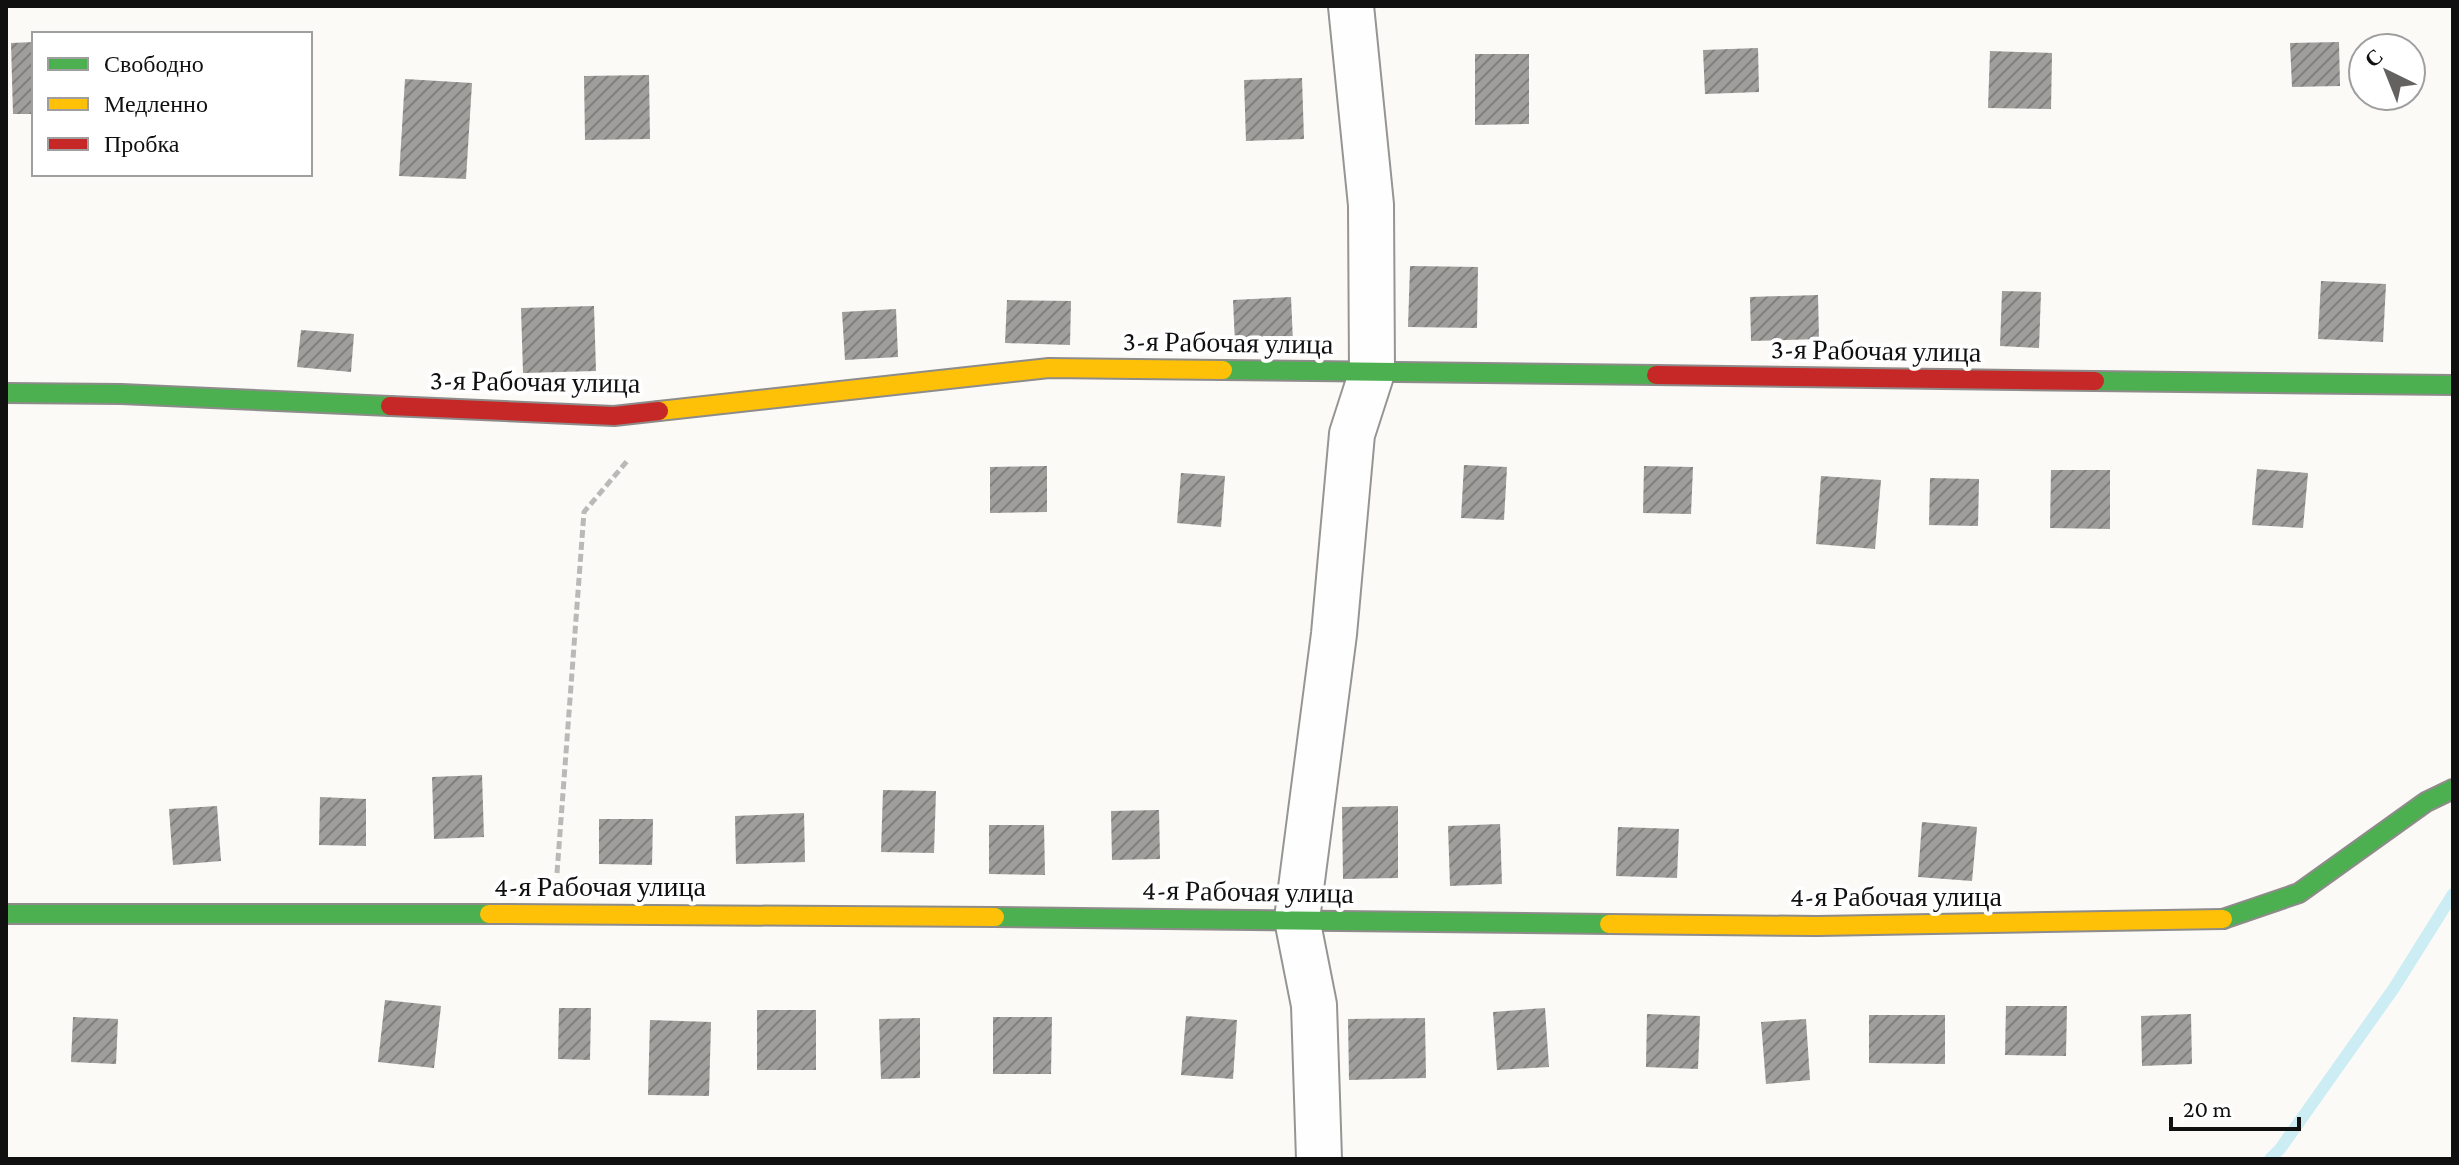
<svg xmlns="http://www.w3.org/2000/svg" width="2459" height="1165" font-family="'Crimson Pro',serif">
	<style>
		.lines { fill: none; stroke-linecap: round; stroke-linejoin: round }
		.stream { stroke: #cdedf5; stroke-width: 12 }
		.building { fill: url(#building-hatch) }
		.street-casing { stroke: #969594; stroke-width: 48 }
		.fast-casing { stroke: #8d8c8a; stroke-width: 22 }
		.slow-casing { stroke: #8d8c8a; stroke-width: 22 }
		.jam-casing { stroke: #8d8c8a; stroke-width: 22 }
		.path { stroke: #b9b9b8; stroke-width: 5; stroke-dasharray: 8 4; stroke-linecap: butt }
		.street { stroke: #fffefe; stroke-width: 44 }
		.fast { stroke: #4caf50; stroke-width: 18 }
		.slow { stroke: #ffc107; stroke-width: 18 }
		.jam { stroke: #c62828; stroke-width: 18 }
		.labels { text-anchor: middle; stroke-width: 8; stroke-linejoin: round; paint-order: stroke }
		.street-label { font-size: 28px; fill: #101010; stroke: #fff }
	</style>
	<defs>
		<pattern id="building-hatch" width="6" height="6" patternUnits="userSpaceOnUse" patternTransform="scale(2)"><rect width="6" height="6" fill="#a09e9b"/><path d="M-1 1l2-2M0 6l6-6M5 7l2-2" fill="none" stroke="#817f7d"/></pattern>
	</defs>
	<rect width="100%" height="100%" fill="#fcfaf6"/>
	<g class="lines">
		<polyline class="stream" points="2270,1159 2280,1149 2394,988 2453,894"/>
	</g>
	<g class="building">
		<polygon points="34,42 34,114 13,114 11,43"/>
		<polygon points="2339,42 2340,86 2292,87 2290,43"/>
		<polygon points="1758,48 1759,92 1705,94 1703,50"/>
		<polygon points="1990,51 2052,53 2051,109 1988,108"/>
		<polygon points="1475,54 1529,54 1529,124 1475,125"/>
		<polygon points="649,75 650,139 585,140 584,76"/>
		<polygon points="1302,78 1304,139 1246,141 1244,80"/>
		<polygon points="405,79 472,83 466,179 399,176"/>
		<polygon points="1410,266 1478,267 1477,328 1408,327"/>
		<polygon points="2321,281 2386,284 2383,342 2318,339"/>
		<polygon points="2002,291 2041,292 2039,348 2000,346"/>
		<polygon points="1818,295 1819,339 1751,341 1750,297"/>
		<polygon points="1291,297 1293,342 1235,344 1233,300"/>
		<polygon points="1007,300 1071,301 1070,345 1005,343"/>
		<polygon points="594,306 596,371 523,373 521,308"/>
		<polygon points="896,309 898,357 845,360 842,312"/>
		<polygon points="301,330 354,334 351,372 297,367"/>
		<polygon points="1464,465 1507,467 1504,520 1461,518"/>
		<polygon points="1047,466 1047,512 990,513 990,467"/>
		<polygon points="1644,466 1693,467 1691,514 1643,513"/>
		<polygon points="2257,469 2308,473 2303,528 2252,525"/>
		<polygon points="2051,470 2110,470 2110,529 2050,528"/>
		<polygon points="1181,473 1225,476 1221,527 1177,523"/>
		<polygon points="1821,476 1881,480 1875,549 1816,544"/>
		<polygon points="1930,478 1979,479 1978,526 1929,525"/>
		<polygon points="482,775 484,837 434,839 432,777"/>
		<polygon points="883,790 936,791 934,853 881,852"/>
		<polygon points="320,797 366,799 366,846 319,845"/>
		<polygon points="217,806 221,861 173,865 169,809"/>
		<polygon points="1398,806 1398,878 1343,879 1342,807"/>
		<polygon points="1159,810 1160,859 1112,860 1111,811"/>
		<polygon points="804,813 805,862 736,864 735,816"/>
		<polygon points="599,819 653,819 652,865 599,864"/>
		<polygon points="1922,822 1977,827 1972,881 1918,877"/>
		<polygon points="1500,824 1502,884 1450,886 1448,826"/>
		<polygon points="989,825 1044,825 1045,875 989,874"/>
		<polygon points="1618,827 1679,829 1677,878 1616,876"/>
		<polygon points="385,1000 441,1006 434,1068 378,1062"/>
		<polygon points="2006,1006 2067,1006 2066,1056 2005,1055"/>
		<polygon points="559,1008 591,1008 590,1060 558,1059"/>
		<polygon points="1545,1008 1549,1067 1497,1070 1493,1012"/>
		<rect x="757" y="1010" width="59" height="60"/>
		<polygon points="1647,1014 1700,1016 1698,1069 1646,1067"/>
		<polygon points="2191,1014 2192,1064 2142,1066 2141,1016"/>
		<polygon points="1869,1015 1945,1015 1945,1064 1869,1063"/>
		<polygon points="1186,1016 1237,1020 1233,1079 1181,1075"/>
		<polygon points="73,1017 118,1019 116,1064 71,1062"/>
		<polygon points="993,1017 1052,1017 1051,1074 993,1074"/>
		<polygon points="920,1018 920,1078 881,1079 879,1019"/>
		<polygon points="1425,1018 1426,1078 1349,1080 1348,1019"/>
		<polygon points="1806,1019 1810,1080 1766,1084 1761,1022"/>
		<polygon points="650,1020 711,1022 709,1096 648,1095"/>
	</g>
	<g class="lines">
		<g class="street-casing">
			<polyline id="street" points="1319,1159 1314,1005 1297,919 1334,634 1352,434 1372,372 1371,205 1351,6"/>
		</g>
		<g class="fast-casing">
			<g id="fast">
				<polyline points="1223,370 1656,375"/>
				<polyline points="2095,381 2453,385"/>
				<polyline points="6,393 121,394 390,406"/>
				<polyline points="6,914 489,914"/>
				<polyline points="995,917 1609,924"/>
				<polyline points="2223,919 2299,893 2426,802 2453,789"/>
			</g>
		</g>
		<g class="slow-casing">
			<g id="slow">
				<polyline points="659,411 1049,368 1223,370"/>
				<polyline points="489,914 995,917"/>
				<polyline points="1609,924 1817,926 2223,919"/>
			</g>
		</g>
		<g class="jam-casing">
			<g id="jam">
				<polyline points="1656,375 2095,381"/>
				<polyline points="390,406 614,416 659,411"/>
			</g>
		</g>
		<polyline class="path" points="557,873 584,512 628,460"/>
		<use href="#street" class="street"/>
		<use href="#fast" class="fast"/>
		<use href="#slow" class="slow"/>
		<use href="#jam" class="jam"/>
	</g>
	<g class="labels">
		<g class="street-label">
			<text transform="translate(1228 342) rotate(1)" y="10">3-я Рабочая улица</text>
			<text transform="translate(1876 350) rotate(1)" y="10">3-я Рабочая улица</text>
			<text transform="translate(535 381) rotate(1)" y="10">3-я Рабочая улица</text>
			<text x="600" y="896">4-я Рабочая улица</text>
			<text transform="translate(1248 891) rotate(1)" y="10">4-я Рабочая улица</text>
			<text x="1896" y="906">4-я Рабочая улица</text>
		</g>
	</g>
	<rect width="2459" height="1165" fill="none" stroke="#101010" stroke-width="16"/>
	<rect x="32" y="32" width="280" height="144" fill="#ffffff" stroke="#9f9f9f" stroke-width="2"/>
	<rect x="48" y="58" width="40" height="12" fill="#4caf50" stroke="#9f9f9f" stroke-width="2"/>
	<text x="104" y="72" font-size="24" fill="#101010">Свободно</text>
	<rect x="48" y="98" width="40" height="12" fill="#ffc107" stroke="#9f9f9f" stroke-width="2"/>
	<text x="104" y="112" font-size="24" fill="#101010">Медленно</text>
	<rect x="48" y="138" width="40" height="12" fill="#c62828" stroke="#9f9f9f" stroke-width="2"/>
	<text x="104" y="152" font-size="24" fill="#101010">Пробка</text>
	<g transform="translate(2387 72) rotate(317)"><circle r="38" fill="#ffffff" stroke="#9f9f9f" stroke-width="2"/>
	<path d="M0-6L14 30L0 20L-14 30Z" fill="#636260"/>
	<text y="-12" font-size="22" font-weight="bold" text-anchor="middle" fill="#101010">С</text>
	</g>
	<path d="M2171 1117v12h128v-12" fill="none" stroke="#101010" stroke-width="4"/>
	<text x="2183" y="1117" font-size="24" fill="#101010" stroke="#ffffff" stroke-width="6" paint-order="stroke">20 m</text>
</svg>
